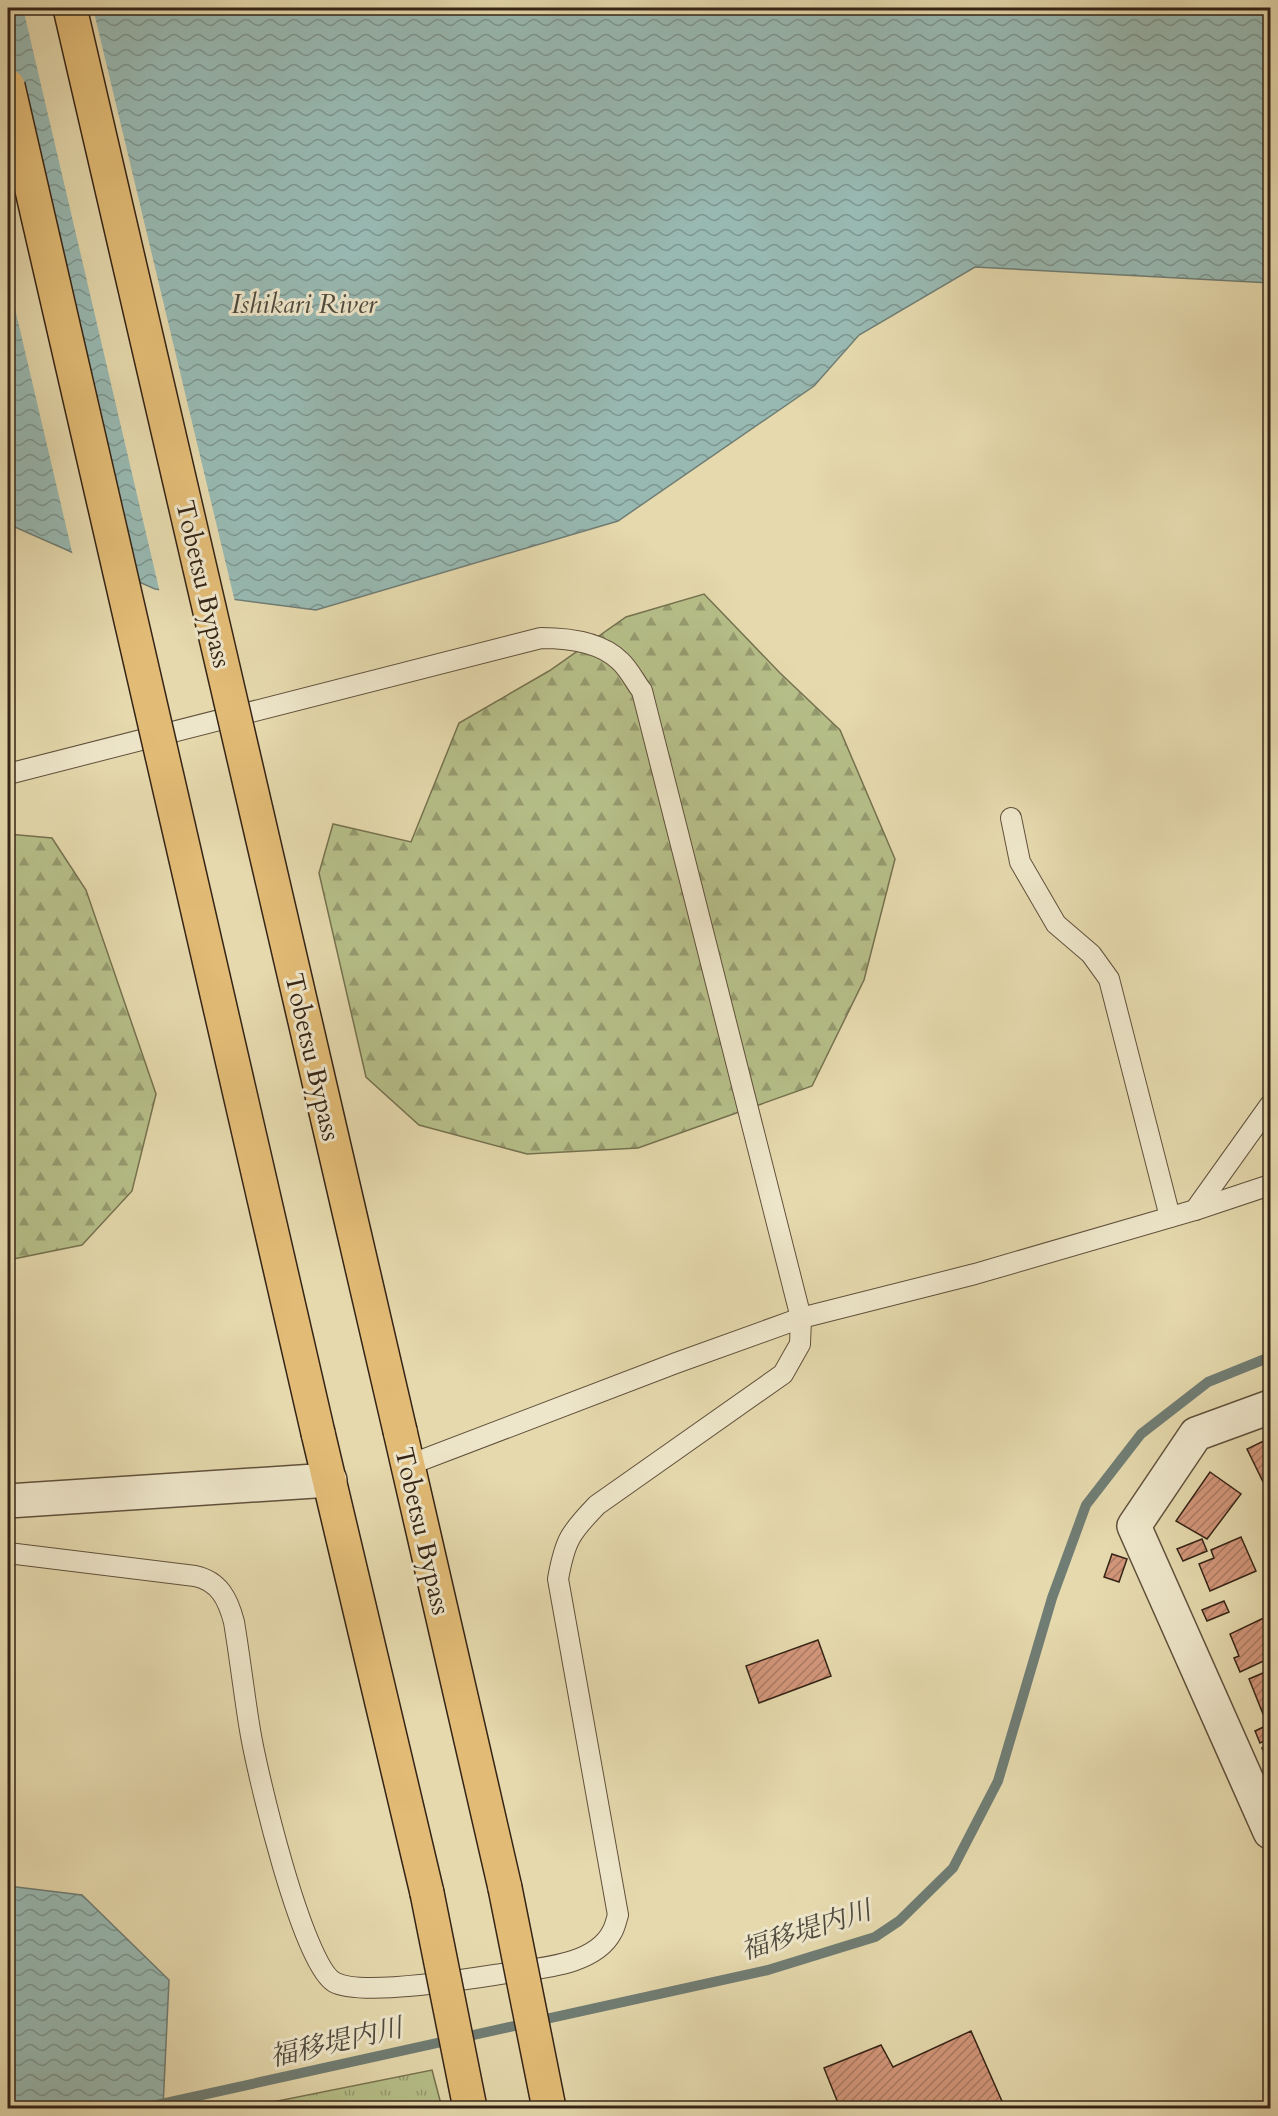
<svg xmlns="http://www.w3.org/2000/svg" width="1278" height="2116" font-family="Cardo,'Noto Serif JP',serif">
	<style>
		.grass { fill: url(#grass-tufts); stroke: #767250; stroke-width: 1.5 }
		.forest { fill: url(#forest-firs); stroke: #767250; stroke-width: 1.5 }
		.water { fill: url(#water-waves); stroke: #707d74; stroke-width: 1.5 }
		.pier { fill: #e5d9ad }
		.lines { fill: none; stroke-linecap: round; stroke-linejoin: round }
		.stream { stroke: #707d74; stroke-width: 10 }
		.building { fill: url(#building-hatch); stroke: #352416; stroke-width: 1.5 }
		.service-casing { stroke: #61513c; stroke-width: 22 }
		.minor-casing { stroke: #61513c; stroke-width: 36 }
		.trunk-casing { stroke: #352416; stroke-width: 36 }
		.service { stroke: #eee6ca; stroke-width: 20 }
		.minor { stroke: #eee6ca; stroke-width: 33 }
		.trunk { stroke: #e2bc76; stroke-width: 33 }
		.trunk-bridge-casing { stroke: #352416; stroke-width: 36; stroke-linecap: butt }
		.trunk-bridge { stroke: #e2bc76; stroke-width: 33 }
		.labels { text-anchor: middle; stroke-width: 6; stroke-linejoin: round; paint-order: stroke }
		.street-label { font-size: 26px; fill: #352416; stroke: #eee6ca }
		.water-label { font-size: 27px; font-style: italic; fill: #4e493d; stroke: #eee6ca }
	</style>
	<defs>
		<pattern id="grass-tufts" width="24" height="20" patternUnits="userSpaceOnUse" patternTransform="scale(1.5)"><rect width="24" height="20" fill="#b6bf89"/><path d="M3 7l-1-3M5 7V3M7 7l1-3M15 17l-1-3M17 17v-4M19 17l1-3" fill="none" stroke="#959b6f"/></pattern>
		<pattern id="forest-firs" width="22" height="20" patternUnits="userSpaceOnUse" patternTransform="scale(1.5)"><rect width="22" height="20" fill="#b6bf89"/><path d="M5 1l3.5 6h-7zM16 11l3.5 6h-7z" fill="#959b6f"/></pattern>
		<pattern id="water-waves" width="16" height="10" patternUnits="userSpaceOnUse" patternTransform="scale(1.5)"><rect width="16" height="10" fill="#98b9b2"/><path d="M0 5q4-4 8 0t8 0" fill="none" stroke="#7d9690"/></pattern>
		<pattern id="building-hatch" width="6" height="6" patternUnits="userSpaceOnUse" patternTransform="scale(1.5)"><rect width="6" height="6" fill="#d2967a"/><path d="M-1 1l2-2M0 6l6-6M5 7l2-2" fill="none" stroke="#ab7a63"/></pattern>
	</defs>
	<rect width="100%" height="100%" fill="#e5d9ad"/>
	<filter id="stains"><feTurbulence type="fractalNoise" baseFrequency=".00333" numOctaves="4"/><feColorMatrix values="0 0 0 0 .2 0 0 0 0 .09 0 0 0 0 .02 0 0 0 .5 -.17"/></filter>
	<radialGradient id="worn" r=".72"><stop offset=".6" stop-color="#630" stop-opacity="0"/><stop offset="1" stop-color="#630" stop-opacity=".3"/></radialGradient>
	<polygon class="grass" points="432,2070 442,2108 243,2108"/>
	<g class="forest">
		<polygon points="704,594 780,673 840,730 895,859 864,980 812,1086 638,1148 527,1154 419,1125 366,1077 319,873 333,824 411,842 459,723 549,671 626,617"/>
		<polygon points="8,834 52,838 86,890 156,1094 132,1191 82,1245 8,1260"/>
	</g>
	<g class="water">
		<polygon points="8,8 1270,8 1270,283 975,267 859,335 814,386 618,521 316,610 155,589 8,524"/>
		<polygon points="8,1886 82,1895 169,1980 163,2108 8,2108"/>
	</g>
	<g class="pier">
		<polygon points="23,8 93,8 235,602 160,593"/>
		<polygon points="8,61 32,168 132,582 73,556 8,279"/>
	</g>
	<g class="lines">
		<polyline class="stream" points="143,2108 768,1970 875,1937 899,1921 953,1868 998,1781 1052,1598 1086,1505 1141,1434 1208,1382 1270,1357"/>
	</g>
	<g class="building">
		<polygon points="1270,1438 1270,1493 1269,1494 1247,1449"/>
		<polygon points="1210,1472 1241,1494 1207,1539 1176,1521"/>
		<polygon points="1241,1537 1256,1571 1210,1591 1199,1564 1214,1558 1211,1550"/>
		<polygon points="1202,1539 1207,1551 1183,1561 1177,1549"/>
		<polygon points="1112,1554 1127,1559 1119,1582 1104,1577"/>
		<polygon points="1224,1601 1229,1612 1207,1621 1202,1610"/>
		<polygon points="1270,1615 1270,1658 1240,1672 1234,1658 1239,1656 1230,1634"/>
		<polygon points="818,1640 831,1676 759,1703 746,1666"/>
		<polygon points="1270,1670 1270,1711 1263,1714 1249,1679"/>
		<polygon points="1270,1724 1270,1738 1260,1743 1255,1731"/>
		<polygon points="1270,1744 1270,1759 1268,1760 1262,1748"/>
		<polygon points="971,2031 1005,2108 840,2108 824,2068 881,2045 893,2067"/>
	</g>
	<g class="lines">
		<g class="service-casing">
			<g id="service">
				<path d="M8 774 541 638C567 638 601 642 620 661 629 669 635 682 642 691L801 1318 800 1344 783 1374 597 1505C570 1533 565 1540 558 1579L618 1915C616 1921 615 1927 612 1932 594 1967 535 1968 501 1974 469 1979 360 1997 334 1982 302 1963 257 1773 250 1730 244 1694 240 1658 234 1622 228 1599 219 1581 195 1576L8 1553"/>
				<polyline points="1011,818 1020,862 1056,924 1091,954 1109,979 1170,1217"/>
				<polyline points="1195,1210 1270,1105"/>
				<polyline points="409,1465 676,1363 801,1318 975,1274 1195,1210 1270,1185"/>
			</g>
		</g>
		<g class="minor-casing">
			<g id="minor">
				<polyline points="1270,1407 1196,1434 1134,1526 1270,1832"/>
				<polyline points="8,1501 330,1480"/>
			</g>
		</g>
		<g class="trunk-casing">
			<g id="trunk">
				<polyline points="400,1431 505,1888"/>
				<polyline points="318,1433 427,1893"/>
			</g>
		</g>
		<use href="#service" class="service"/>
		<use href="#minor" class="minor"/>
		<use href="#trunk" class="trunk"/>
		<g class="trunk-bridge-casing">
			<g id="trunk-bridge">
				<polyline points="70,8 400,1431"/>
				<polyline points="8,86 318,1433"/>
				<polyline points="505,1888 549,2108"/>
				<polyline points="427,1893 470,2108"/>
			</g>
		</g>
		<use href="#trunk-bridge" class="trunk-bridge"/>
	</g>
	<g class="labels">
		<g class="street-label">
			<text transform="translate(204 584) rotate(77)" y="9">Tobetsu Bypass</text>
			<text transform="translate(313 1057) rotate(77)" y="9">Tobetsu Bypass</text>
			<text transform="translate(423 1531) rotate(77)" y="9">Tobetsu Bypass</text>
		</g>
		<g class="water-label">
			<text x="304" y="313">Ishikari River</text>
			<text transform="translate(806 1930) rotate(-18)" y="9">福移堤内川</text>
			<text transform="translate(336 2042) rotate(-13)" y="9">福移堤内川</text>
		</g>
	</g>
	<rect width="1278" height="2116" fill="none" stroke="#e5d9ad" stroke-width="30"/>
	<rect x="9" y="9" width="1260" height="2098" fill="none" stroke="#352416" stroke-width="3"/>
	<rect x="15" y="15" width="1248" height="2086" fill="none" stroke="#352416" stroke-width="1.5"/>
	<rect width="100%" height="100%" filter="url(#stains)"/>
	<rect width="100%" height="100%" fill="url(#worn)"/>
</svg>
